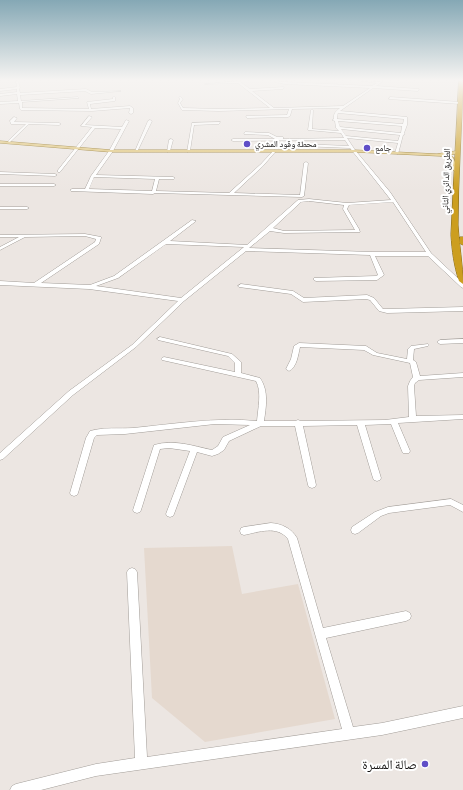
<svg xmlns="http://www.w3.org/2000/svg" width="463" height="790" font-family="'Alegreya Sans','Noto Naskh Arabic',sans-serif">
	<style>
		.built { fill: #e5d9cf }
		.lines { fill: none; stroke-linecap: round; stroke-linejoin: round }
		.minor-casing { stroke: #a29d98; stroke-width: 1 }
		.major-casing { stroke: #8b6d1a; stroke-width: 1 }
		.highway-casing { stroke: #8b6d1a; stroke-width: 1 }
		.minor { fill: #fff; fill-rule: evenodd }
		.major { fill: #e0c579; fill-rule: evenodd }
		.highway { fill: #cc9e1f; fill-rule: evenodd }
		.poi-dot { fill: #5f4ec7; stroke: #fff; stroke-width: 1.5 }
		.labels { text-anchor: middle; stroke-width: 4; stroke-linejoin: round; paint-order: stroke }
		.far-poi-label { font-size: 9px; fill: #131110; stroke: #fff; text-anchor: start }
		.far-street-label { font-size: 9px; fill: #131110; stroke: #fff }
		.near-poi-label { font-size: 13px; fill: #131110; stroke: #fff; text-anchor: end }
	</style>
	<rect width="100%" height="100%" fill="#ece6e2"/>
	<polygon class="built" points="232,546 242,594 298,584 335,719 205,742 152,698 144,548"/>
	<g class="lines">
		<g class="minor-casing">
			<g id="minor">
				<polygon points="16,81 18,81 20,88 19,89 20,93 86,89 92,92 121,91 91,94 85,91 20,95 21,101 78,97 79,98 22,102 22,108 89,109 87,102 113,99 113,97 114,96 115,97 115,101 90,104 91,109 130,106 133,108 133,113 131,114 129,113 130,108 92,111 21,110 20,109 19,103 0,104 0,102 18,101 17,94 0,96 0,94 17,92 17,89 0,91 0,89 17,87"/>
				<path d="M239 81 250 89 284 87 283 89 252 91 274 108 343 106 370 88 285 84 275 82V81L285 82 372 86 377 83 361 81 379 82 383 81 376 86 419 89 418 91 373 88 340 111 407 117V125L404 133 405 134 403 135 398 154 395 153 398 143 347 138 355 150 390 192 431 253 463 283V288L461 287 428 256H375L384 275 377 280 316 281 314 280V278L376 276 378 275 370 255 246 251 184 301 136 347 73 395 3 459 0 460V453L69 391 132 345 178 301 89 289 0 285V281L34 283 95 242 96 239 85 236 25 237 0 250V247L19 237H0V235L85 234 101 237V238L99 244 41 283 90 285 114 276 192 220 196 221 170 241 247 245 298 200 309 199 347 203 391 200 350 148 301 146 299 145 301 144 349 146 345 140 233 141 231 140 233 139H275L268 135 244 134 245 132 269 133 277 137H283V139L344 138 341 133 308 130 311 110 312 109 313 110 312 129 339 131 336 128 335 121 332 120 334 119C333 114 336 111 340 108L292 109 290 116 288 117 247 118 246 116 287 115 289 109 219 111 182 110 178 103 180 99 179 97 180 96 183 99 180 103 183 108 219 109 270 108 238 83 205 84ZM338 113 404 119 403 124 337 119V116ZM338 121 402 126 401 133 340 127ZM341 129 400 135 398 141 346 136ZM309 201 344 205 343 209 355 230 284 231 273 228 301 202ZM393 202 426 252H372L249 248 270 231 284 233 360 232 359 229 347 209 349 205ZM166 244 244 247 181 298 96 286 118 278Z"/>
				<polygon points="390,97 460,102 461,103 460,104 389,99"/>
				<path d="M89 116 92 117 85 125 122 127 126 120 129 121 113 151 96 175 173 177 175 178 174 179H159L156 191 229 193 261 164 274 150 276 151 263 166 234 193 300 195 304 163 306 162 308 163 304 196 302 197 155 193 153 194 71 191 70 190 72 189H85L91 176 109 151 121 129 95 128 60 172H58V170L92 127 81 126ZM94 177 155 179 152 191 89 189Z"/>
				<polygon points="14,117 17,118 14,122 59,123 61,124 59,125 29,124 9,143 8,141 26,124 11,124 10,121"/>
				<polygon points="150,120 152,121 138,150 135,151 148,121"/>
				<polygon points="220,122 219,124 194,125 190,151 187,152 192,123"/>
				<polygon points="171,139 173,140 170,151 167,152 169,140"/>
				<polygon points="0,172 55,174 57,175 55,176 0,174"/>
				<polygon points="0,184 54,184 56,185 54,186 0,186"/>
				<polygon points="0,207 27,207 29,208 27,209 0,209"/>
				<polygon points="241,284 293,291 304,298 367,295 374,298 383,309 387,309 463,307 463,311 387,313 379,311 370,300 366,299 303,302 291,294 239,287 238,286"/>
				<path d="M160 337 232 354 241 362V373L260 378C269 391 266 407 264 421H295L298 420 301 421 385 420 409 417 408 386 410 381 413 377 410 363 373 355 364 350 300 347C298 355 297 367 289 371L286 369 291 359 294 346 299 343 366 346 377 353 407 359 408 349 411 346 428 344 429 345 428 346 414 349 413 360 416 362 420 376 463 373V377L419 380 415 383 414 386 416 416 463 415V419L398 423 410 451 409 453H403L402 451 391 424 365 425 381 478 380 480 377 481 374 480 373 478 357 425 303 426 316 485 315 487 312 488 309 487 308 485 295 426H261L229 441 224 450 218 454 212 456 197 452 174 514 173 516 170 517 167 516 166 514 190 451 169 448 160 449 141 510 140 512 137 513 134 512 133 510 154 445C174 439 193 446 212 450L218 446 223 437 250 425 215 424 125 434 97 435 94 438 78 493 77 495 74 496 71 495 70 493 86 438 90 431C104 427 119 429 133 428 174 424 216 417 257 421 258 408 262 392 256 381L162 360 161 359 162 358 164 357 235 372V363L228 356 158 340 157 339Z"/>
				<polygon points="463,339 463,343 440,344 437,342 440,340"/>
				<polygon points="451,499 463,505 463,512 450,505 389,513 381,516 358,533 355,534 352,533 351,530 352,527 375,512 388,507"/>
				<path d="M271 523C282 524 291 528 297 538L323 628 406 611 410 613 411 616 410 619 406 621 326 638 353 727 382 723 463 706V718L382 735 96 776 41 790H10L12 786 16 784 96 764 135 758 127 572 129 569 132 568 135 569 137 572 147 757 342 729 288 539C277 525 259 532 244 535L241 534 240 531 241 528 244 527Z"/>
			</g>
		</g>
		<g class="major-casing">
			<polygon id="major" points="0,141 111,150 354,150 437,154 456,151 458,153 447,156 453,157 458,170 454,171 451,166 449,159 440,156 354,152 111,152 0,143"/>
		</g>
		<g class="highway-casing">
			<g id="highway">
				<path d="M459 81H463C462 129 458 177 458 225 459 245 463 264 463 284L459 281C454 266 452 251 451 235Z"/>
				<polygon points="460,237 463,237 463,245 459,243"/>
			</g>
		</g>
		<use href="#minor" class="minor"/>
		<use href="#major" class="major"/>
		<use href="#highway" class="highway"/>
	</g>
	<linearGradient id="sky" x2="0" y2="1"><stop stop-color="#85a8b5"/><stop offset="0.42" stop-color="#f6f4f2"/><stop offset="1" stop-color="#f6f4f2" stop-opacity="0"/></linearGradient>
	<rect width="463" height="191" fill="url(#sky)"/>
	<g class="poi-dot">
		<circle cx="247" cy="144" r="4"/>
		<circle cx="367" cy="148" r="4"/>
		<circle cx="425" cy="764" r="4"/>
	</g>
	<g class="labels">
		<g class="far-poi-label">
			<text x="255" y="147">محطة وقود المشري</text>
			<text x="375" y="151">جامع</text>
		</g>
		<g class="far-street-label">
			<text transform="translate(446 181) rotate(-88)" y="3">الطريق الدائري الثاني</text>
		</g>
		<g class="near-poi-label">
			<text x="417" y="769">صالة المسرة</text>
		</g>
	</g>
</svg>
